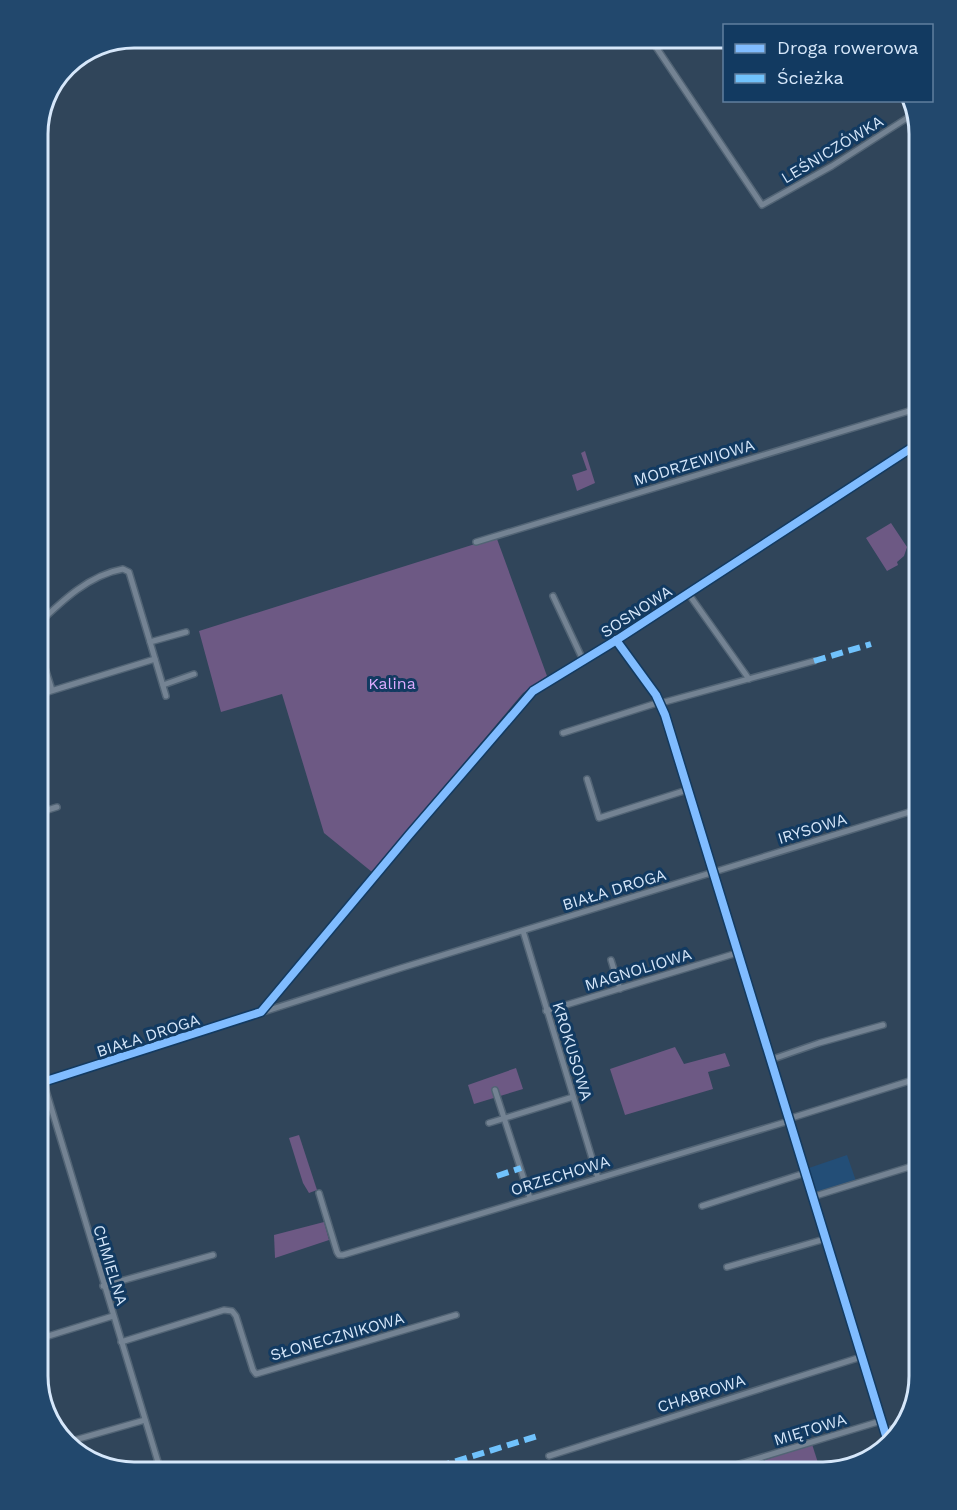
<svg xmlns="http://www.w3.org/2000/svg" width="957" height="1510" font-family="'Work Sans',sans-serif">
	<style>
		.built { fill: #234e77 }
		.green { fill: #6d5984 }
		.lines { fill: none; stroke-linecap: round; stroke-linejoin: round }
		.minor-casing { stroke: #526475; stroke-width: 8 }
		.minor { stroke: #748393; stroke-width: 5 }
		.quiet { stroke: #70c2fc; stroke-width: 6; stroke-dasharray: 12 6; stroke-linecap: butt }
		.cycleway-casing { stroke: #123a61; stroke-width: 11 }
		.cycleway { stroke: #80bcff; stroke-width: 8 }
		.labels { text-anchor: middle; stroke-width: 6; stroke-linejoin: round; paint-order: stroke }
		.street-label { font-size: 16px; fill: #d6e7fa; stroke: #123a61 }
		.park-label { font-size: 16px; fill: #dcabfe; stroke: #123a61 }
		.rim { fill: none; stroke: #d6e7fa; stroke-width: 3 }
	</style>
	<rect width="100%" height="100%" fill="#30455a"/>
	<polygon class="built" points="847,1155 856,1181 814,1194 806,1169"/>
	<g class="green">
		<polygon points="585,451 595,483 577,491 572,475 587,470 581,453"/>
		<polygon points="891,523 907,547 904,556 897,562 898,565 887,571 866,538"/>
		<polygon points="497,539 547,676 523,693 372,872 324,833 282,694 221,712 199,631 475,544"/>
		<polygon points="675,1047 684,1064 725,1053 730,1066 708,1072 713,1089 625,1115 610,1069"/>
		<polygon points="516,1068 523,1089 474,1104 468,1085"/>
		<polygon points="299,1135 317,1190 309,1193 303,1183 289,1138"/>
		<polygon points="324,1222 329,1240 275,1258 274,1235"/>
		<polygon points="812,1444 818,1463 789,1472 769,1472 765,1460"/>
	</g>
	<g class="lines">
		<g class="minor-casing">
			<g id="minor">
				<polyline points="650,38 762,205 832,166 915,113"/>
				<polyline points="476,542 919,408"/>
				<polyline points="688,593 749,679"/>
				<polyline points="553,596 583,660"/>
				<path d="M38 624C62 601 89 575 123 569L129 572 150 642 186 632"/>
				<polyline points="616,640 656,695 665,715 888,1442"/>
				<polyline points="150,642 166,696"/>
				<polyline points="38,646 52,690"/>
				<polyline points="163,685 194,674"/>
				<polyline points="38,695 155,659"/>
				<polyline points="661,703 814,661"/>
				<polyline points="563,733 660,702"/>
				<polyline points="587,779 599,818 687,790"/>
				<polyline points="38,813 57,807"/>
				<polyline points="523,931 598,1178"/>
				<polyline points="611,960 620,989"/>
				<polyline points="546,1011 737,953"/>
				<polyline points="261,1012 409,835 533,691 615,641 919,443"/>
				<polyline points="770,1060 819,1043 883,1025"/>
				<polyline points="38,1064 161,1472"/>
				<polyline points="43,1082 401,968 919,809"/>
				<polyline points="495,1090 530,1198"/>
				<polyline points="788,1119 919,1078"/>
				<polyline points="489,1123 573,1097"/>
				<polyline points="319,1193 337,1252 339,1255 343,1255 789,1121"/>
				<polyline points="812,1197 919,1164"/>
				<polyline points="702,1206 805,1173"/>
				<polyline points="727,1267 825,1239"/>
				<polyline points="103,1286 213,1255"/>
				<polyline points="42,1338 113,1316"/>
				<polyline points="121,1342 224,1310 232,1311 236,1316 253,1370 256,1374 456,1315"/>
				<polyline points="884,1431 906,1425"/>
				<polyline points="68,1442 145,1420"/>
				<polyline points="549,1456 861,1357"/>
				<polyline points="713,1472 881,1421"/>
			</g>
		</g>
		<use href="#minor" class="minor"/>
		<g class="quiet">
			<polyline points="814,661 871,644"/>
			<polyline points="497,1176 521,1168"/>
			<polyline points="421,1472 541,1435"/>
		</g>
		<g class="cycleway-casing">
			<g id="cycleway">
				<polyline points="616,640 656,695 665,715 888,1442"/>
				<polyline points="38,1064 43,1082 261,1012 409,835 533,691 615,641 919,443"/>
			</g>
		</g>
		<use href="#cycleway" class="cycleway"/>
	</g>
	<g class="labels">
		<g class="street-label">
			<text transform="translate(832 149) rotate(-31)" y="6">LEŚNICZÓWKA</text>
			<text transform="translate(694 462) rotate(-17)" y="6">MODRZEWIOWA</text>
			<text transform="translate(636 611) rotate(-33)" y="6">SOSNOWA</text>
			<text transform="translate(812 828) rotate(-17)" y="6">IRYSOWA</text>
			<text transform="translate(614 889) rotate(-17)" y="6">BIAŁA DROGA</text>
			<text transform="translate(638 969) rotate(-17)" y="6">MAGNOLIOWA</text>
			<text transform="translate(148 1035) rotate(-18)" y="6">BIAŁA DROGA</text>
			<text transform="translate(573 1051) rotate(73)" y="6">KROKUSOWA</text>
			<text transform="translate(560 1175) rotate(-17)" y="6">ORZECHOWA</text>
			<text transform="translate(111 1265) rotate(73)" y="6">CHMIELNA</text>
			<text transform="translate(337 1336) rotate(-16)" y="6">SŁONECZNIKOWA</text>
			<text transform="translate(701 1393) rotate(-18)" y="6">CHABROWA</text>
			<text transform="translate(810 1429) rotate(-17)" y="6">MIĘTOWA</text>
		</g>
		<g class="park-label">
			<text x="392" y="689">Kalina</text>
		</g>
	</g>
	<path d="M0 0H957V1510H0ZM134 48H823A86 86 0 0 1 909 134V1376A86 86 0 0 1 823 1462H134A86 86 0 0 1 48 1376V134A86 86 0 0 1 134 48Z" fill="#22486d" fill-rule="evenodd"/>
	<path class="rim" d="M134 48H823A86 86 0 0 1 909 134V1376A86 86 0 0 1 823 1462H134A86 86 0 0 1 48 1376V134A86 86 0 0 1 134 48Z"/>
	<rect x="723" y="24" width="210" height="78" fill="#123a61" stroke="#607f9e" stroke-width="1.5"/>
	<rect x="735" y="44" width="30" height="9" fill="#80bcff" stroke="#607f9e" stroke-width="1.5"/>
	<text x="777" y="54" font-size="18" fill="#d6e7fa">Droga rowerowa</text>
	<rect x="735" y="74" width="30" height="9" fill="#70c2fc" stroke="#607f9e" stroke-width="1.5"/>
	<text x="777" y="84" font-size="18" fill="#d6e7fa">Ścieżka</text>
</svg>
